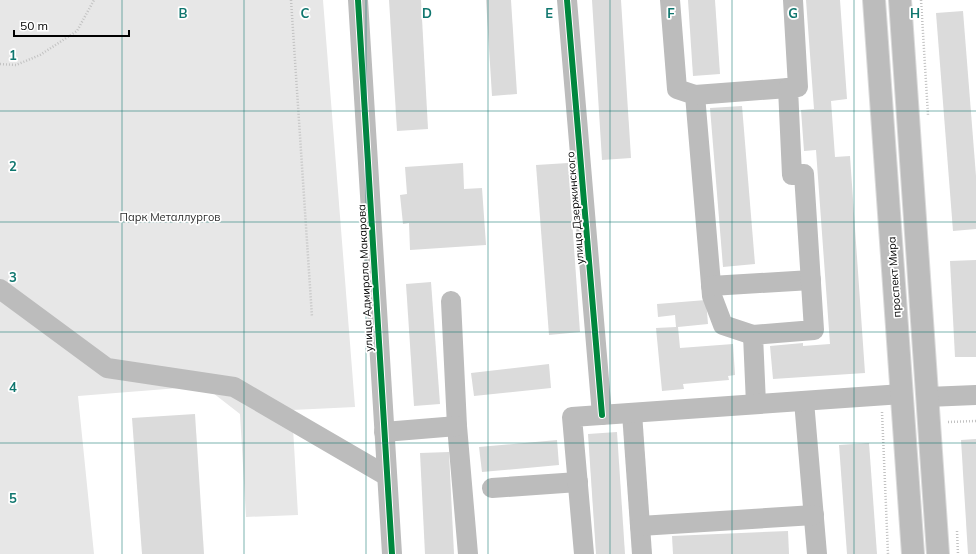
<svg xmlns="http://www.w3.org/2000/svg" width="976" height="554" font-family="Mulish,sans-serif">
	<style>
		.green { fill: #e7e7e7 }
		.building { fill: #dbdbdb }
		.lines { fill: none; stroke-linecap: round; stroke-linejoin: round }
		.major-casing { stroke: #dbdbdb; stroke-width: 24 }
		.path { stroke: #c2c2c2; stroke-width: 2.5; stroke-dasharray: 1 2; stroke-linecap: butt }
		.minor { stroke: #bcbcbc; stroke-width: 20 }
		.major { stroke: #bcbcbc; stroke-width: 22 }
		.cycleway-casing { stroke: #fff; stroke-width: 8 }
		.cycleway { stroke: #00873e; stroke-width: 6 }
		.grid { fill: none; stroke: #0f766e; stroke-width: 1; stroke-opacity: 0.55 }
		.labels { text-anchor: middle; stroke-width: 3.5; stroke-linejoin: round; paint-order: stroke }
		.street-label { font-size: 11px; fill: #000; stroke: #fff }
		.park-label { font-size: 11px; fill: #2b2b2b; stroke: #fff }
		.grid-label { font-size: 13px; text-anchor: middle; font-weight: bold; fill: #0f766e; stroke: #fff; stroke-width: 3.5; stroke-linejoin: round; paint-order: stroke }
	</style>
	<rect width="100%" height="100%" fill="#fff"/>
	<polygon class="green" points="0,0 323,0 355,407 292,410 298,515 246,517 240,414 204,386 78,396 94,554 0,554"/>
	<g class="building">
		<polygon points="389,0 421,0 428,129 397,131"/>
		<polygon points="486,0 511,0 517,94 492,96"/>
		<polygon points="592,0 621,0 631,158 602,160"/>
		<polygon points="688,0 715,0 720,74 693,76"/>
		<polygon points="806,0 840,0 847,99 831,101 835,157 850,156 865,373 773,379 770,346 803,343 803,346 830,344 816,150 804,151 801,110 814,109"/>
		<polygon points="963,11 976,176 976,229 953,231 936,13"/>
		<polygon points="742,106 755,264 723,267 710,108"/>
		<polygon points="463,163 464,189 482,188 486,245 410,250 409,223 403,224 400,195 407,194 405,167"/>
		<polygon points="568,163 580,332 549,335 536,165"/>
		<polygon points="976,260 976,357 955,357 950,261"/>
		<polygon points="431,282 440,404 414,406 406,284"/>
		<polygon points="706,300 708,324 678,327 680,348 733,344 735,375 728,376 729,380 683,384 684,389 662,391 656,328 676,327 675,315 658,317 657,304"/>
		<polygon points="549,364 551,388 474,396 471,373"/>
		<polygon points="195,414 204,554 142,554 132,418"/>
		<polygon points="617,432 625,554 596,554 588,434"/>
		<polygon points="976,439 976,554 968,554 961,440"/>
		<polygon points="557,440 559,465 482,472 479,447"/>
		<polygon points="869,443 877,554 847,554 839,445"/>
		<polygon points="449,452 454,554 425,554 420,453"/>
		<polygon points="788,531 789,554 673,554 672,536"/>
	</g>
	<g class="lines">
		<g class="major-casing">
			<g id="major">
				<polyline points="874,0 913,554"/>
				<polyline points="900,0 938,554"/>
			</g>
		</g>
		<g class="path">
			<polyline points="291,0 312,317"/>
			<polyline points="921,0 928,115"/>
			<polyline points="0,64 16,65 40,55 77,31 94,0"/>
			<polyline points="882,412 888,554"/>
			<polyline points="948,422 976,421"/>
			<polyline points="957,531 958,554"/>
		</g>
		<g class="minor">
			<polyline points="358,0 392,554"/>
			<polyline points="567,0 602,415"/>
			<polyline points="670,0 677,89 695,95 712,296 723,325 753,335"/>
			<polyline points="695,95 788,88"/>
			<polyline points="711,286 811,280"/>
			<polyline points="0,289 107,368 234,387 387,476"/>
			<polyline points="451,301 457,426 468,554"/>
			<polyline points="927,397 976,395"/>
			<polyline points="804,401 817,554"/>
			<polyline points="756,404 753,335 814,330 804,174 792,175 788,88 798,87 793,0"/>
			<polyline points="632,413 642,554"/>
			<polyline points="384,432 457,426"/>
			<polyline points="492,488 578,482"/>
			<polyline points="640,526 814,515"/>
			<polyline points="584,554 572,417 902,394"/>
		</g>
		<use href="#major" class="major"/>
		<g class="cycleway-casing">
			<g id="cycleway">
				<polyline points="358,0 392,554"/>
				<polyline points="567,0 602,415"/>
			</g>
		</g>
		<use href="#cycleway" class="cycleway"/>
	</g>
	<path class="grid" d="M122 0V554M244 0V554M366 0V554M488 0V554M610 0V554M732 0V554M854 0V554M0 111H976M0 222H976M0 332H976M0 443H976"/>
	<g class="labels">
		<g class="street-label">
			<text transform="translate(575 208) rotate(-95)" y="4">улица Дзержинского</text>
			<text transform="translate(894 277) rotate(-94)" y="4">проспект Мира</text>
			<text transform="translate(365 278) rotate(-93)" y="4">улица Адмирала Макарова</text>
		</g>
		<g class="park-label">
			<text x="170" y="221">Парк Металлургов</text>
		</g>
	</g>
	<g class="grid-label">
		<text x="183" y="18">B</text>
		<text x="305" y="18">C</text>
		<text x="427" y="18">D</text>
		<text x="549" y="18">E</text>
		<text x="671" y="18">F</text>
		<text x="793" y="18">G</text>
		<text x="915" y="18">H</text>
		<text x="13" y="60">1</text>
		<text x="13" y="171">2</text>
		<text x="13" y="282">3</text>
		<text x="13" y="392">4</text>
		<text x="13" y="503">5</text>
	</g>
	<path d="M14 30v6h115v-6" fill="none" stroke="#000000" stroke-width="2"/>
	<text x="20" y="30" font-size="12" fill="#000000" stroke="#ffffff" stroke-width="3" paint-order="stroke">50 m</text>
</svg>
